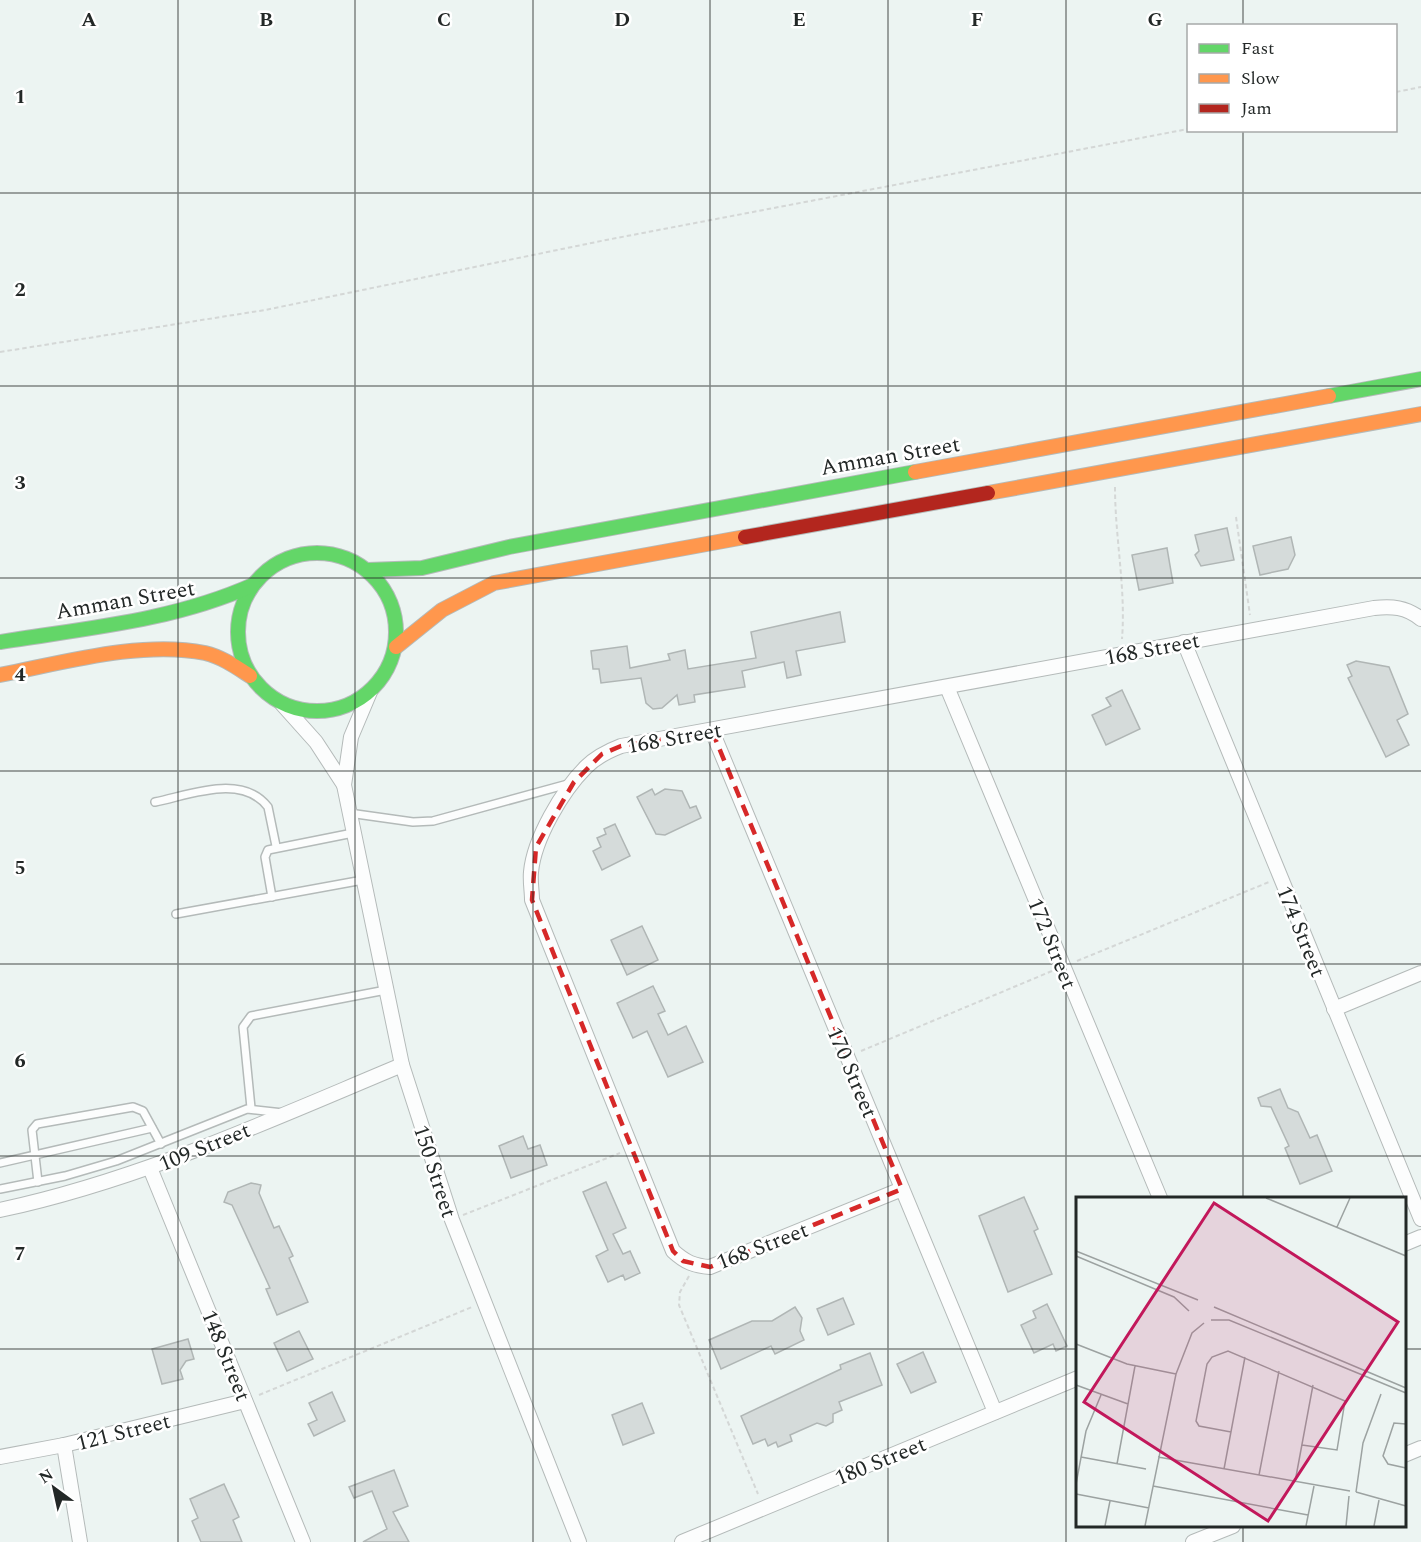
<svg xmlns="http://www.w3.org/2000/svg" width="1421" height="1542" font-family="Spectral,serif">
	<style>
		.building { fill: #d5dbda; stroke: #b0b6b5; stroke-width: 1.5 }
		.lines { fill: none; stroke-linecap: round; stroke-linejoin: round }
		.lane-casing { stroke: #b4bab9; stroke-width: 10 }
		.street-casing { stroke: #b4bab9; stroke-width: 16 }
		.fast-casing { stroke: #b4bab9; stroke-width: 16 }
		.slow-casing { stroke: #b4bab9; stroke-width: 16 }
		.jam-casing { stroke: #b4bab9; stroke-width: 16 }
		.path { stroke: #d4d7d6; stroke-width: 2; stroke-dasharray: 4.5 3; stroke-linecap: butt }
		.lane { stroke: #fcfdfd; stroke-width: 7 }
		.street { stroke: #fcfdfd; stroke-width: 14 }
		.fast { stroke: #63d668; stroke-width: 14 }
		.slow { stroke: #ff974d; stroke-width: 14 }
		.jam { stroke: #b3261e; stroke-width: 14 }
		.marked { fill: none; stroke: #d62828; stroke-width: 4.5; stroke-dasharray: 12 8; stroke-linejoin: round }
		.grid { fill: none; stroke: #232827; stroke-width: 1.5; stroke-opacity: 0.55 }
		.labels { text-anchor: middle; stroke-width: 5; stroke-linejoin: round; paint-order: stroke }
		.street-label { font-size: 22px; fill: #232827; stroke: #fff }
		.inset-road { fill: none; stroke: #9ca2a1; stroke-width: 1.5 }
		.view { fill: #c2185b; fill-opacity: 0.15; stroke: #c2185b; stroke-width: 3 }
		.inset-edge { fill: none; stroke: #232827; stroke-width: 3 }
		.grid-label { font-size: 20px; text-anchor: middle; font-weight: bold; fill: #232827; stroke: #fff; stroke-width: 5; stroke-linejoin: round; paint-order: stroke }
	</style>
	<rect width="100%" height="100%" fill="#ecf4f2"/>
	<g class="building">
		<polygon points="1227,528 1234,560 1201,566 1195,555 1199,551 1195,535"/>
		<polygon points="1291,537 1295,555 1288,569 1260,575 1253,546"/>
		<polygon points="1167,548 1173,583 1139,590 1132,555"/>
		<polygon points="840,612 845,642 796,651 801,675 787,678 784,662 742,671 745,687 694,695 695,702 679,705 677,695 662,708 653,709 646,703 641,678 601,683 599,669 593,669 591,651 627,646 630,668 670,660 668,654 685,650 688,669 756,658 751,632"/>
		<polygon points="1356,661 1389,667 1408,714 1397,720 1409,745 1386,757 1348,678 1352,676 1347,665"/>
		<polygon points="1122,690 1140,729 1106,745 1092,715 1111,706 1106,698"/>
		<polygon points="652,789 655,795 665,789 682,791 690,808 696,806 701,818 665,835 656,834 637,797"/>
		<polygon points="615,824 630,856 602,870 593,851 601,847 597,838 606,834 604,829"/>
		<polygon points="642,926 658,960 627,975 611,940"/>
		<polygon points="653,986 665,1011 658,1014 668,1035 686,1026 703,1062 668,1077 647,1031 633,1038 617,1003"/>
		<polygon points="1280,1089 1288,1108 1298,1112 1310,1138 1317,1135 1332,1171 1300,1184 1285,1148 1289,1146 1271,1107 1261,1106 1258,1098"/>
		<polygon points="523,1136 528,1149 540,1145 547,1165 511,1178 499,1146"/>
		<polygon points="606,1182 626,1228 613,1234 623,1254 630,1251 640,1273 625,1280 623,1275 608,1282 596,1256 608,1250 583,1192"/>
		<polygon points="251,1183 261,1185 259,1193 274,1228 279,1226 293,1256 289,1258 308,1302 277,1315 266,1289 270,1288 232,1205 224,1202 228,1192"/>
		<polygon points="1024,1197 1038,1229 1034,1231 1052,1274 1008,1292 979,1216"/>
		<polygon points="843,1298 854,1324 828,1335 817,1309"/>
		<polygon points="1047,1304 1067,1346 1056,1351 1053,1344 1034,1353 1021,1325 1036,1318 1033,1311"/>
		<polygon points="795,1307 802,1318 800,1331 804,1340 775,1354 771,1346 721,1369 709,1340 752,1321 772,1321"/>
		<polygon points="299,1331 313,1359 287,1371 274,1343"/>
		<polygon points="188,1339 194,1359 186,1361 180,1370 183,1379 162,1384 152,1349"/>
		<polygon points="923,1352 936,1382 911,1393 897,1364"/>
		<polygon points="870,1353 882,1385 839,1402 842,1410 833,1414 833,1422 826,1426 817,1423 790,1435 792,1441 778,1447 776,1442 768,1446 765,1439 753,1444 741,1416 841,1369 840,1365"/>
		<polygon points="332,1392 345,1421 314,1436 308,1424 317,1420 309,1403"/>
		<polygon points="642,1403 654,1433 623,1445 612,1415"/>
		<polygon points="394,1470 408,1506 393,1512 409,1542 363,1542 387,1529 372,1491 354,1498 349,1487"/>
		<polygon points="224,1484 239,1517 233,1520 242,1542 201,1542 192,1521 198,1518 190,1499"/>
	</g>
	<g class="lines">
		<g class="lane-casing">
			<g id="lane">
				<path d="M155 802C190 795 242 773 268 807L276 846"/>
				<polyline points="349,813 413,822 433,821 568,784"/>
				<polyline points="272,897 265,857 268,850 353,833"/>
				<polyline points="176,914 363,880"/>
				<polyline points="251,1108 243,1027 251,1016 386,990"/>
				<polyline points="0,1163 152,1128"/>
				<polyline points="38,1182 32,1130 37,1124 133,1107 143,1111 161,1144"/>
				<polyline points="0,1189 65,1176 116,1161 247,1109 283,1113"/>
			</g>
		</g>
		<g class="street-casing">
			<g id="street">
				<polyline points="1184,642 1421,1219"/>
				<polyline points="947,687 1160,1198"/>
				<polyline points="370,692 351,737 344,785 402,1065 452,1220 579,1542"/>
				<polyline points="282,704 316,742 344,785"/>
				<polyline points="712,731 995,1412"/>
				<polyline points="1334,1009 1421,973"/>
				<polyline points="150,1168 303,1542"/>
				<path d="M902 1189 710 1267C694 1266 685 1262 673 1251L532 900C532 891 530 881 531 872 534 839 562 791 586 767 596 757 608 751 621 746L1374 608C1392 606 1406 607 1421 619"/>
				<path d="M0 1210C140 1180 270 1120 402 1065"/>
				<polyline points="1404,1244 1421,1237"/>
				<polyline points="64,1445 80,1542"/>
				<polyline points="1404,1455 1421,1448"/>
				<polyline points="0,1457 64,1445 245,1401"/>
				<polyline points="682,1542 1078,1378"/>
				<polyline points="1193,1542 1233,1526"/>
			</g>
		</g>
		<g class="fast-casing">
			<g id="fast">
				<polyline points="1329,396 1421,379"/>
				<circle cx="317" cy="632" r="79"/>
				<polyline points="368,570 422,568 509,547 915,472"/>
				<path d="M0 642C87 628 172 621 253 585"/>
			</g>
		</g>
		<g class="slow-casing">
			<g id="slow">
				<polyline points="915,472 1329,396"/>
				<polyline points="988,493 1421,414"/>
				<polyline points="396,647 442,610 494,583 745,537"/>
				<path d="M0 675C62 663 142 640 205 653 222 657 236 667 250 676"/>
			</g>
		</g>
		<g class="jam-casing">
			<polyline id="jam" points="745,537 988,493"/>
		</g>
		<g class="path">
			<polyline points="1396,92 1421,87"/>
			<polyline points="0,352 265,310 606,240 1188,129"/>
			<path d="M1115 487C1115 538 1126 588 1122 639"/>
			<polyline points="1236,517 1250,615"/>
			<polyline points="1077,961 1269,882"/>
			<polyline points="861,1051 1052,971"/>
			<polyline points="463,1215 620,1153"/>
			<polyline points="689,1276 680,1292 679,1305 758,1494"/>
			<polyline points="259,1395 472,1307"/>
		</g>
		<use href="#lane" class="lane"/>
		<use href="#street" class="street"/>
		<use href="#fast" class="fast"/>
		<use href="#slow" class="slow"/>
		<use href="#jam" class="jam"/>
	</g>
	<path class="marked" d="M712 731 902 1189 710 1267 683 1261 673 1251 532 900 536 847 574 782 602 754 621 746Z"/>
	<path class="grid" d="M178 0V1542M355 0V1542M533 0V1542M710 0V1542M888 0V1542M1066 0V1542M1243 0V26M1243 130V1198M0 193H1421M0 386H1421M0 578H1421M0 771H1421M0 964H1421M0 1156H1421M0 1349H1078M1404 1349H1421M1243 1526V1542"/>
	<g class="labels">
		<g class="street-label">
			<text transform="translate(890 455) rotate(-10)" y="8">Amman Street</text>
			<text transform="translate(125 599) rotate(-10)" y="8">Amman Street</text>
			<text transform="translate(1152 648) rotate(-11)" y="8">168 Street</text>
			<text transform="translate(674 737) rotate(-10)" y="8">168 Street</text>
			<text transform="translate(1302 931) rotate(68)" y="8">174 Street</text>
			<text transform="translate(1053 943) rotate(68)" y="8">172 Street</text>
			<text transform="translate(853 1072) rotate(67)" y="8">170 Street</text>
			<text transform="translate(204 1146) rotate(-22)" y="8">109 Street</text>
			<text transform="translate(436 1171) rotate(72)" y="8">150 Street</text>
			<text transform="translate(762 1245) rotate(-21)" y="8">168 Street</text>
			<text transform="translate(227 1355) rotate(68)" y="8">148 Street</text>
			<text transform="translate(123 1431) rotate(-14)" y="8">121 Street</text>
			<text transform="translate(880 1460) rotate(-22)" y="8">180 Street</text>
		</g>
	</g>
	<g transform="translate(1076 1197)">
		<rect width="330" height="330" fill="#ecf4f2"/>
		<path class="inset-road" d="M190 1 330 59M261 30 274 1M0 54 122 103M0 59 98 100 113 114M138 110 330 191M135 123H153L330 196M0 147 51 167 100 177M0 188 52 207M330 227 318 226 307 259 312 267 330 271M155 235 123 229 120 224 131 167 136 160 152 154 269 204 261 253 226 248M5 260 70 272M82 260 274 294M41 267 59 169M148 272 169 160M183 278 203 174M219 285 237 188M0 287 10 234 25 198M77 289 232 318M280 295 287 246 305 197M280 295 330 309M0 297 73 311M29 329 34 304M69 329 100 177 116 136 128 126M230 329 238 289M270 329 273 299M298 329 303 303"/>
		<path class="view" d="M138 6 322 125 192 324 8 205Z"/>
		<rect width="330" height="330" class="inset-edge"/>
	</g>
	<g class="grid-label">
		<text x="89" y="26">A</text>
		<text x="266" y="26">B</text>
		<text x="444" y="26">C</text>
		<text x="622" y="26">D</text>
		<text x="799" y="26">E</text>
		<text x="977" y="26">F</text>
		<text x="1155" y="26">G</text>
		<text x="20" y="103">1</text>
		<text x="20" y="296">2</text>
		<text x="20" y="489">3</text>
		<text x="20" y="681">4</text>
		<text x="20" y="874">5</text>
		<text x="20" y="1067">6</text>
		<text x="20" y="1260">7</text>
	</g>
	<rect x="1187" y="24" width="210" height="108" fill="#ffffff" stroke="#a7a9a9" stroke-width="1.5"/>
	<rect x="1199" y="44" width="30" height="9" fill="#63d668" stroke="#a7a9a9" stroke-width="1.5"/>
	<text x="1241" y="54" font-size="18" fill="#232827">Fast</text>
	<rect x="1199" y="74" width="30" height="9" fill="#ff974d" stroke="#a7a9a9" stroke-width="1.5"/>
	<text x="1241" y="84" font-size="18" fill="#232827">Slow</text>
	<rect x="1199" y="104" width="30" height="9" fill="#b3261e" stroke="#a7a9a9" stroke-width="1.5"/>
	<text x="1241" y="114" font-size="18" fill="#232827">Jam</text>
	<g transform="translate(54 1488) rotate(327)" stroke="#ffffff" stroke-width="4.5" paint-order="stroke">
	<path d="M0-4.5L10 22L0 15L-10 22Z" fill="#232827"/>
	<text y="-9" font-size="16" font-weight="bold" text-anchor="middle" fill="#232827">N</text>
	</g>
</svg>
